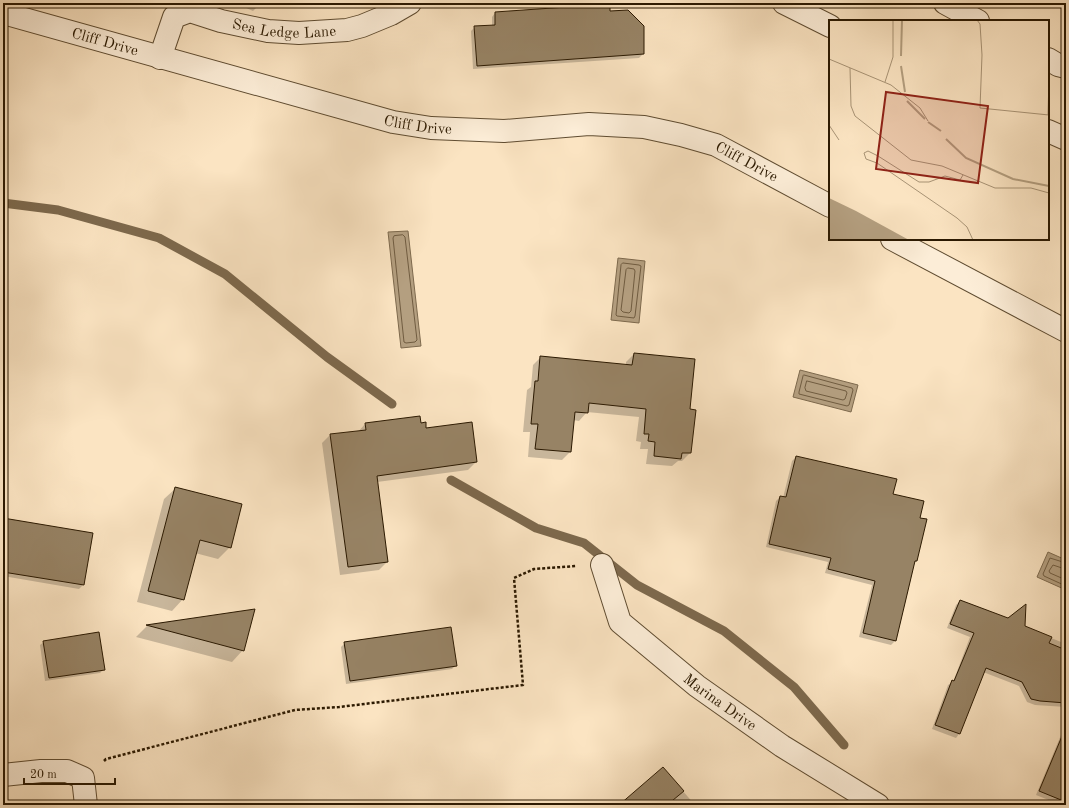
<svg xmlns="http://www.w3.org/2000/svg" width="1069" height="808" font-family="'Old Standard TT',serif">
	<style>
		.water { fill: #b49f80; stroke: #7d694d }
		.shadow { fill: #0003 }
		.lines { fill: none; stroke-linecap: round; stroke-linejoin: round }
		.shore { stroke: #705c40; stroke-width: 1 }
		.stream { stroke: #7d694d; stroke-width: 9 }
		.building { fill: #978365; stroke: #2b1901 }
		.minor-casing { stroke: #5f4c31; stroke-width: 24 }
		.path { stroke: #2b1901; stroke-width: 2.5; stroke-dasharray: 3 2; stroke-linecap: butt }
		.minor { stroke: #fcedd7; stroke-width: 22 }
		.labels { text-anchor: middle; stroke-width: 3; stroke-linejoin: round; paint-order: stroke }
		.street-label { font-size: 15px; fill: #2b1901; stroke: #fcedd7 }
		.inset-river { fill: none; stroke: #b49f80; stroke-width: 2 }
		.inset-road { fill: none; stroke: #a89375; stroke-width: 1 }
		.view { fill: #8f2418; fill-opacity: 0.15; stroke: #8f2418; stroke-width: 2 }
		.inset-edge { fill: none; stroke: #2b1901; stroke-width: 2 }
	</style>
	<rect width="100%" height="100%" fill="#fbe4c2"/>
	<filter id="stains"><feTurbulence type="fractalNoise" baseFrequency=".005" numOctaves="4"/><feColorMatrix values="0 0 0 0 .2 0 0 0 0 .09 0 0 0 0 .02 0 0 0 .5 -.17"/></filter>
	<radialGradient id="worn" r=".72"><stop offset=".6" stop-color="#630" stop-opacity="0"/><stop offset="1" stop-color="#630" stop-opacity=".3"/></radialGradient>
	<g class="water">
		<polygon points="408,231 421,346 401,348 388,232"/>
		<polygon points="618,258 645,261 639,323 611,320"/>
		<polygon points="800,370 858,385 851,412 793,397"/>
		<polygon points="1048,552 1066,560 1066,590 1037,577"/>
	</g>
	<g class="shadow">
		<polygon points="235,3 259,3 257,7 253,11"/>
		<polygon points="609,12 643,54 639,58 473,69 471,31 475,27 492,26 492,17 495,13"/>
		<polygon points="634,354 689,410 690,453 682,461 678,461 672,466 646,464 648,449 640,449 641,442 636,441 639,417 587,412 579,421 573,420 570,452 562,460 528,457 530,432 523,432 527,390 531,387 533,365 541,357 626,365 626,362"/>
		<polygon points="365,424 420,424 425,430 476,462 468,470 377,482 387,562 379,570 340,575 322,443 330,435 358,432"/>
		<polygon points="796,457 892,494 919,519 916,561 914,563 895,641 891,645 859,637 872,585 825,573 828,562 766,547 776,501 780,497 783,498 792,461"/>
		<polygon points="176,488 230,547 218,559 195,553 183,599 172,611 137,602 164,499"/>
		<polygon points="3,519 92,534 83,585 79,589 3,576"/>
		<polygon points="960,601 1066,644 1066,707 1035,705 1027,702 1019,686 983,672 959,734 956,738 932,729 948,685 953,682 970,637 947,628 956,605"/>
		<polygon points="254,610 243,650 232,662 136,637 147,626"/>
		<polygon points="44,642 104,669 100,673 45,681 40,645"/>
		<polygon points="345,643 456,665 452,669 346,684 341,647"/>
		<polygon points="1066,723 1066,805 1061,805 1036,795"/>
		<polygon points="663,768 695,805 636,805"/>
	</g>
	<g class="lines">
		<g class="shore">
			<polygon points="403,235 405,237 417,340 415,342 406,343 404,342 393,238 394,236"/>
			<polygon points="623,263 639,265 641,266 635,316 634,318 617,316 616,315 621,265"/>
			<polygon points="628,268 634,269 635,271 631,311 629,313 623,312 621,310 626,270"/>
			<polygon points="804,375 852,388 853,390 849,405 847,406 799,394 799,392 803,376"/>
			<polygon points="807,381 846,391 847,393 845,399 843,400 806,391 805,388"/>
			<polyline points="1066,563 1050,558 1043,574 1044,576 1066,586"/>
			<polyline points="1066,568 1062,568 1053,565 1049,571 1050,573 1066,580"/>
		</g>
		<g class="stream">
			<polyline points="3,203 58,210 159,238 225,274 327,357 392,404"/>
			<polyline points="451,480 536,528 584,543 637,585 724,631 794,687 844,745"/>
		</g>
	</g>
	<g class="building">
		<polygon points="610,4 610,11 628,10 644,26 644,54 477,66 474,26 495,25 495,12"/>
		<polygon points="634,353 695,359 690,409 696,410 691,453 682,453 681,459 654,456 655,442 648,441 649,434 644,434 646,409 589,403 588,413 575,412 571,452 535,449 538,424 531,424 535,381 538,381 540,356 632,365"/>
		<polygon points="420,416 421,423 426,422 426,428 472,422 477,462 377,476 388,562 348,567 330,434 366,430 365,423"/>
		<polygon points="796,456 897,479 893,494 924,501 920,518 927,519 917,561 915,561 896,641 863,633 875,581 828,569 831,558 769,544 780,496 786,497"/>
		<polygon points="175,487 242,504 231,548 200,540 184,600 148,591"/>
		<polygon points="3,518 93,533 84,585 3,572"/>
		<polygon points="960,600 1008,618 1026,604 1025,626 1052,637 1049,643 1066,650 1066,703 1040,701 1031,699 1022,682 986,668 960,734 935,725 952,680 954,681 974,633 950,624"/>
		<polygon points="255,609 244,651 146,625"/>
		<polygon points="451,627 457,666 350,681 344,642"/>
		<polygon points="99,632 105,670 49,678 43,641"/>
		<polygon points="1065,729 1066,729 1066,802 1039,791"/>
		<polygon points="663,767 684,791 667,805 619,805"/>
	</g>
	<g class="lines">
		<g class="minor-casing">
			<g id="minor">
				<polyline points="784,3 830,26"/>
				<polyline points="945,3 978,21"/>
				<path id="s1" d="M3 13 393 122 431 128 504 131 589 124 644 127 681 135 716 145 830 206"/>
				<path id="s2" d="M160 58 174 17 190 11 221 21 268 31 299 33 347 30 362 26 391 14 410 3"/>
				<polyline points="1048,59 1058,65 1066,67"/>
				<polyline points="1048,131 1066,139"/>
				<polyline points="892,239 1066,331"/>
				<path id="s3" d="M602 565 620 622 697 686 782 746 878 805"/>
				<polyline points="3,775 41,771 67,771 83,778 86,805"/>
			</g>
		</g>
		<polyline class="path" points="104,761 106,759 295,710 339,707 523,685 514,578 534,569 576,566"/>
		<use href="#minor" class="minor"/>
	</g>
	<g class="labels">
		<g class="street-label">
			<text dy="5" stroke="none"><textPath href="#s2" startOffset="157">Sea Ledge Lane</textPath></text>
			<text dy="5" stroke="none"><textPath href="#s1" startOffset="106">Cliff Drive</textPath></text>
			<text dy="5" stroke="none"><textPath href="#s1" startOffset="430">Cliff Drive</textPath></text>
			<text dy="5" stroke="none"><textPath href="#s1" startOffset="766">Cliff Drive</textPath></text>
			<text dy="5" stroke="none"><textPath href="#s3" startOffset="188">Marina Drive</textPath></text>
		</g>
	</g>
	<g transform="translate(829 20)">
		<rect width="220" height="220" fill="#fbe4c2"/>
		<path d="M0 178 27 191 80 220H0Z" fill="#b49f80"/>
		<path class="inset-river" d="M72 36 73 0M72 46 76 72M78 81 96 99M99 102 112 111M117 119 137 138 184 159 220 166"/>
		<path class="inset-road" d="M148 0 151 4 153 35 151 88 220 95M0 39 62 65 91 88 99 101M21 48 22 86 26 96 82 140 113 146 166 168H202L220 173M56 62 64 37V0M219 95 220 58M0 105 10 120M134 155 131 160 116 156 100 162H90L49 136 39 131 35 133 37 139 48 143 128 198 138 207 144 220"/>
		<path class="view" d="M57 72 159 86 149 163 47 149Z"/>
		<rect width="220" height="220" class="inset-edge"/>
	</g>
	<rect width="1069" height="808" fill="none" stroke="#fbe4c2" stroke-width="16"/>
	<rect x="4" y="4" width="1061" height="800" fill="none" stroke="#2b1901" stroke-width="2"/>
	<rect x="8" y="8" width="1053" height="792" fill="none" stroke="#2b1901"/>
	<path d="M24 778v6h91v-6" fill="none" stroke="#2b1901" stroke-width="2"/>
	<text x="30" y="778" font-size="12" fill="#2b1901" stroke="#fcedd7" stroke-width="3" paint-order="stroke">20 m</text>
	<rect width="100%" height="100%" filter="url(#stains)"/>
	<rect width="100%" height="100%" fill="url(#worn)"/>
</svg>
